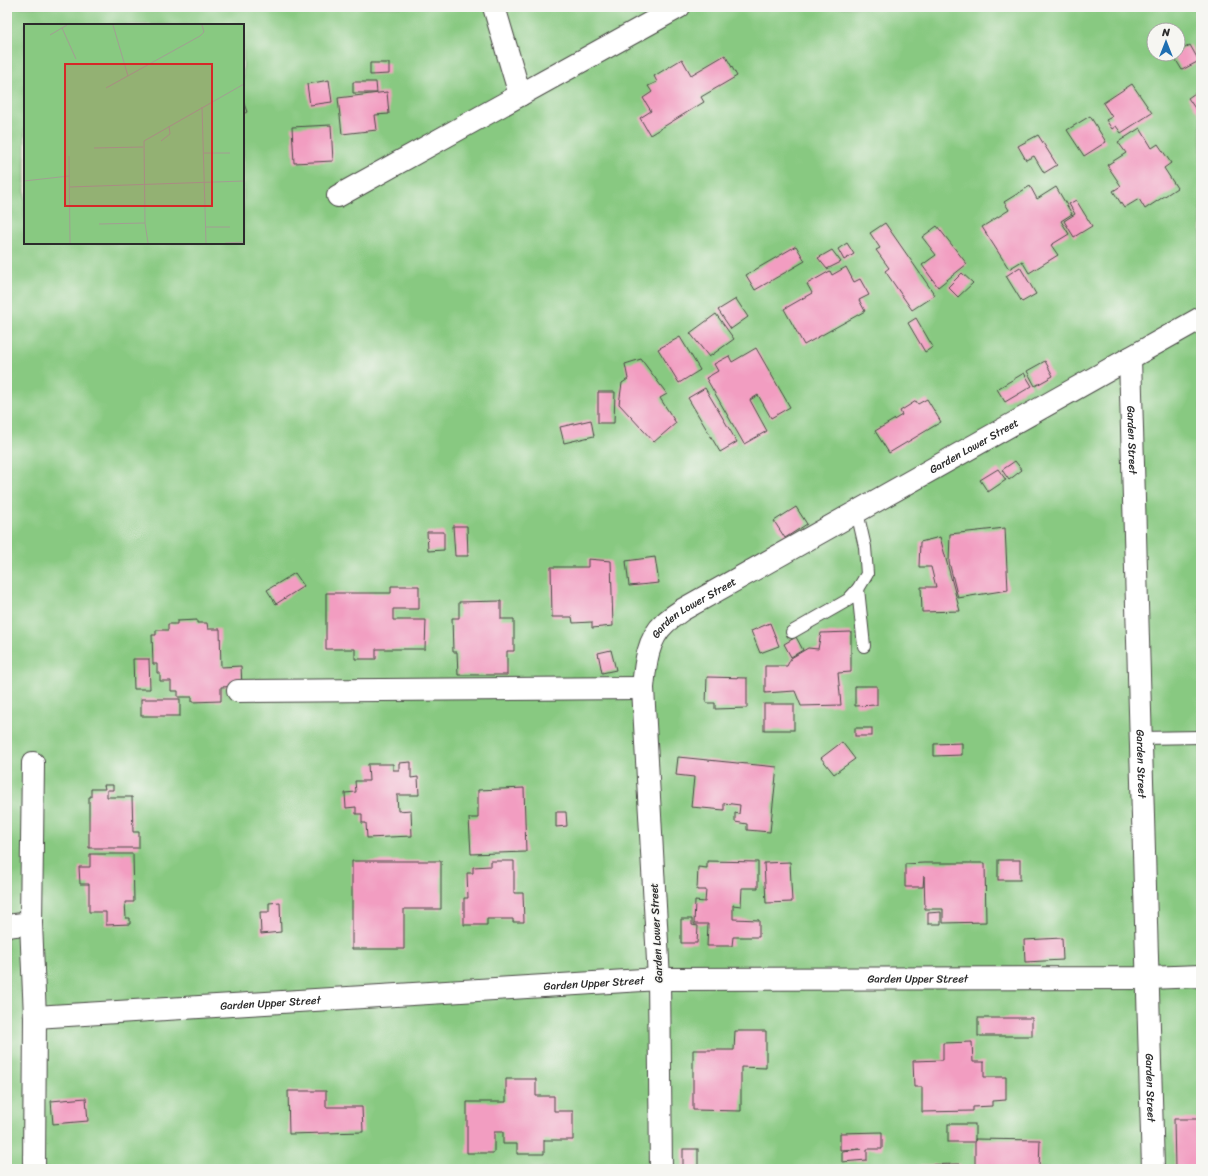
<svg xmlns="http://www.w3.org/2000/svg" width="1208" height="1176" font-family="Sriracha,sans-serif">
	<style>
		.green { fill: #88c981; stroke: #5a7a56; fill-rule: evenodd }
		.building { fill: #f29dc1 }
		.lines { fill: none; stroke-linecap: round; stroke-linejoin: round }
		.service-casing { stroke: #494845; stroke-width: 14 }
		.minor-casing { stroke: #494845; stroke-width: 24 }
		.service { stroke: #fff; stroke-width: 12 }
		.minor { stroke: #fff; stroke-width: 22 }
		.labels { text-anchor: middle; stroke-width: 3; stroke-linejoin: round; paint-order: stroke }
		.street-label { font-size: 11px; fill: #2b2b2b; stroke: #f6f6f2 }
		.inset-road { fill: none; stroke: #a29e93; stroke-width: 1 }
		.view { fill: #d62828; fill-opacity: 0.15; stroke: #d62828; stroke-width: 2 }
		.inset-edge { fill: none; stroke: #2b2b2b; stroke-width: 2 }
	</style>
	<rect width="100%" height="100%" fill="#f6f6f2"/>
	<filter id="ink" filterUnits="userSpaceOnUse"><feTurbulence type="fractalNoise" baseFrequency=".025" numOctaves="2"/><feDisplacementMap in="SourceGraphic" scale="8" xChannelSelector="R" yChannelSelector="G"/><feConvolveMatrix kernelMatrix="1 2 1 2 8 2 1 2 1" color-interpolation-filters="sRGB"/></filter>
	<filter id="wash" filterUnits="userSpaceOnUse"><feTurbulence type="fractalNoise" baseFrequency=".012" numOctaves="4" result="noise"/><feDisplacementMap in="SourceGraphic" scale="16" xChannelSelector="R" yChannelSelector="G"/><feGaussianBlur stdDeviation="0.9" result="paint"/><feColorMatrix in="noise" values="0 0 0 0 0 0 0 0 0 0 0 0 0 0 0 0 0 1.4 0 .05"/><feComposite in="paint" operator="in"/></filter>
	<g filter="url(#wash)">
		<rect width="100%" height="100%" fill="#f1ebd9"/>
		<path class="green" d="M7 7H1201V1169H7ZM25 25H243V243H25ZM1154 30H1178V54H1154Z"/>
		<g id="blocks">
			<g class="building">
				<polygon points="1190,45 1199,61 1182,70 1173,55 1178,54 1178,52"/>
				<polygon points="725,55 737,76 701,97 704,102 650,135 640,118 651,111 643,98 652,92 648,86 657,82 654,76 682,59 691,75"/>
				<polygon points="370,63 389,63 389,74 370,75"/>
				<polygon points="329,80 332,102 310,105 307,84"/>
				<polygon points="353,82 376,82 377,93 353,93"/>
				<polygon points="1132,84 1152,113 1121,133 1116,126 1112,129 1106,120 1112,117 1103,103"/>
				<polygon points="1201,89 1201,117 1188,98"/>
				<polygon points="387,92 389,114 375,115 377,130 342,134 338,98"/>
				<polygon points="243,101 247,112 243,114"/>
				<polygon points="1090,116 1106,142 1084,156 1067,130"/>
				<polygon points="331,125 333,161 294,163 292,127"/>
				<polygon points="1140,128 1152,148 1158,144 1171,163 1164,168 1177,188 1145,209 1139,199 1124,208 1113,191 1121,186 1107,165 1126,153 1118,142"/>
				<polygon points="1038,135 1057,165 1044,173 1034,156 1026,160 1018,146"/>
				<polygon points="1030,186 1037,199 1056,187 1072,214 1061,221 1069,234 1051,245 1058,255 1029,273 1022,261 1009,269 982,227 1009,210 1004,202"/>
				<polygon points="1076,200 1092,226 1074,237 1064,221 1075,214 1069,204"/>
				<polygon points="885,223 935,295 912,310 885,271 889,268 876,250 880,248 870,233"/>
				<polygon points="937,226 967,264 938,287 922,265 936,255 922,237"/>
				<polygon points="847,243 854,254 844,260 838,249"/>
				<polygon points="796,246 805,261 755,290 746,275"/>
				<polygon points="832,250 841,262 827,269 818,258"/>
				<polygon points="846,267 854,282 860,279 869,295 859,300 865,311 804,345 784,309 812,293 807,284 830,271 832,275"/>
				<polygon points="1020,267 1036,294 1022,302 1006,276"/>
				<polygon points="962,273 973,283 958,297 948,287"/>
				<polygon points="736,299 748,317 731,329 718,310"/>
				<polygon points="716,314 734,339 709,357 690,333"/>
				<polygon points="916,318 933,347 925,352 908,323"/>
				<polygon points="680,337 700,370 679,383 658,349"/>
				<polygon points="756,348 790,407 771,418 758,395 750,400 767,431 744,444 706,378 718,371 714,364 729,356 732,362"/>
				<polygon points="641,359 667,394 660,398 676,423 654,442 619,404 622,383 628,379 625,364"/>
				<polygon points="1045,361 1053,376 1035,386 1027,371"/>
				<polygon points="1024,373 1032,386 1005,402 997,389"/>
				<polygon points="705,388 737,442 720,452 688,398"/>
				<polygon points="598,392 615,392 614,423 598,423"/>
				<polygon points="927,399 941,422 889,453 875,431 902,415 900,411 916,401 918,404"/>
				<polygon points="591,420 594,436 564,443 560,427"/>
				<polygon points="1015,461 1022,470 1009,480 1002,470"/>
				<polygon points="998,469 1006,480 988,492 980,480"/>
				<polygon points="796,507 807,524 785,538 774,521"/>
				<polygon points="453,526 467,526 468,556 455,556"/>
				<polygon points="1005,528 1008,590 958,598 949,562 950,534"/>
				<polygon points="427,532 444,532 444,550 428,551"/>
				<polygon points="940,537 960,611 922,612 921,587 936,587 931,567 919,567 920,542"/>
				<polygon points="655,557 659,583 629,586 626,561"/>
				<polygon points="588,559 611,561 613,626 592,628 592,622 573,623 572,617 552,617 551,567 588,567"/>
				<polygon points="295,573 304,586 276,604 267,590"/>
				<polygon points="391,586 419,586 419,609 393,609 393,620 426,620 425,649 376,649 376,659 355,659 355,649 326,649 326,593 391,593"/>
				<polygon points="501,601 501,619 514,619 514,651 507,651 507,675 458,675 457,652 453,652 452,618 459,618 459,602"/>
				<polygon points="197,620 197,623 207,623 208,629 220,629 221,667 241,666 242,686 221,687 221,701 192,702 192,697 178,697 178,691 171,691 171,681 160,681 160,673 157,673 157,664 153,664 152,635 156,635 156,630 168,630 168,624 177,624 177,621"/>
				<polygon points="770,623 779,646 760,653 751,631"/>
				<polygon points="851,632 851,672 838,673 841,705 801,706 795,691 765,693 765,666 787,666 791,658 808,648 818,649 821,633"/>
				<polygon points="796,637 803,650 791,657 784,644"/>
				<polygon points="611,650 616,670 602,673 598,653"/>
				<polygon points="133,659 149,659 150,689 134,689"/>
				<polygon points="707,677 747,678 747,708 715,709 715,703 706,703"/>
				<polygon points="855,686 877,686 877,705 855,706"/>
				<rect x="141" y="699" width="39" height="17"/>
				<rect x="764" y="704" width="30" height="26"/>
				<rect x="855" y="728" width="17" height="8"/>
				<polygon points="842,742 855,759 834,774 821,758"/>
				<polygon points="962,743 962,755 934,756 934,744"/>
				<polygon points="678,757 777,767 770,832 747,830 747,824 735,822 735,813 739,814 740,805 724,803 724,810 691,807 694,777 676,775"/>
				<polygon points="411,762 411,778 418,777 419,795 397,795 398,811 411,810 412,836 367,838 366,823 362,823 362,814 356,814 356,807 346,808 345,793 356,792 355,781 369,781 368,764 393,764 393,770 399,770 399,763"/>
				<polygon points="104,785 113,785 113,790 107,790 107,797 132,797 133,832 139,832 139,848 89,848 89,797 91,797 91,789 105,789"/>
				<polygon points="524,788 526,852 471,854 469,818 478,818 478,790"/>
				<polygon points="556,812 566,812 567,826 556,827"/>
				<polygon points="90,854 133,854 134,902 125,902 126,918 130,918 130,924 106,925 106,912 89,912 89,884 80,884 79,867 90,867"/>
				<rect x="998" y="860" width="22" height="20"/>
				<polygon points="352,861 441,861 441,909 404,909 404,949 352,949"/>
				<polygon points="490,861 514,861 514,893 523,893 524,922 513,922 513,919 487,919 487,925 464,925 464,898 468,898 467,873 473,873 473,867 490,866"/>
				<polygon points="707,861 758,862 758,888 742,888 741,906 733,905 733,919 759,920 759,937 733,937 732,946 707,946 708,924 694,924 695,901 705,902 706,890 697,890 698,867 707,868"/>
				<polygon points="790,862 792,902 766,903 764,863"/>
				<polygon points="924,863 985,863 986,922 943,923 943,909 925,909 924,876 923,887 905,887 905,864"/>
				<polygon points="280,902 281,932 261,934 260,912 269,912 269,903"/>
				<polygon points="941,912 941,924 928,924 928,913"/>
				<polygon points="681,919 692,919 692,925 698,926 697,943 681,943"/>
				<polygon points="1062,938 1063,960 1025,962 1024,940"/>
				<rect x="978" y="1018" width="54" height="18"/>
				<polygon points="735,1031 766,1031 766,1068 741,1067 741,1111 693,1110 693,1050 734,1050"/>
				<polygon points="972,1042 973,1062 984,1062 984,1077 1006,1077 1006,1100 992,1101 992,1106 973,1107 973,1111 922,1112 922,1087 914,1087 913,1061 943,1060 943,1043"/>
				<polygon points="506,1079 536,1079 536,1096 554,1096 554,1111 573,1111 573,1140 544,1140 544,1154 517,1154 517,1144 503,1144 503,1132 494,1132 494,1153 467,1153 467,1102 506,1102"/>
				<polygon points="288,1091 326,1091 326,1107 362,1107 363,1132 289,1134"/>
				<polygon points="86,1098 88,1121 53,1124 51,1101"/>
				<polygon points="1174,1119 1201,1119 1201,1158 1198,1158 1198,1169 1175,1169"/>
				<rect x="948" y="1124" width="27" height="18"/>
				<polygon points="882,1132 882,1149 867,1149 867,1160 842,1162 842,1151 862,1149 840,1150 840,1133"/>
				<polygon points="975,1139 1040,1140 1039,1169 975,1169"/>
				<rect x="683" y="1149" width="15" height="20"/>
				<polygon points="960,1164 961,1169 921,1169 920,1165"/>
			</g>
		</g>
	</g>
	<g filter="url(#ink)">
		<use href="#blocks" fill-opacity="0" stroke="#494845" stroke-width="1"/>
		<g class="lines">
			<g class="service-casing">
				<g id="service">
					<polyline points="858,589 864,646"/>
					<polyline points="792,632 848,600 858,589 867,574 865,547 857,512"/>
					<polyline points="1141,738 1201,737"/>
				</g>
			</g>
			<g class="minor-casing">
				<g id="minor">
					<polyline points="494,7 520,95"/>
					<polyline points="338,196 679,7"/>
					<path id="s1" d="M1130 358 1153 1169"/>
					<polyline points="238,691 643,688"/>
					<polyline points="33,763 31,923 35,1017 34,1169"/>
					<polyline points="7,926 31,923"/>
					<path id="s2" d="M35 1017 659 979 1148 978 1201 976"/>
					<path id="s3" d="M661 1169 659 979 643 688C645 666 647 639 665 623 670 618 677 614 682 610L1201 318"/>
				</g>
			</g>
			<use href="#service" class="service"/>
			<use href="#minor" class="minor"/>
		</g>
	</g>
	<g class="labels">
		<g class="street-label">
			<text dy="4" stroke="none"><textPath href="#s1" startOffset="82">Garden Street</textPath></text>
			<text dy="4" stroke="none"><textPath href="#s3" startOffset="908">Garden Lower Street</textPath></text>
			<text dy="4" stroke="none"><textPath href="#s3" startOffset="584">Garden Lower Street</textPath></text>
			<text dy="4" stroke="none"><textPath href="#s1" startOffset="406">Garden Street</textPath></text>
			<text transform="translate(656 933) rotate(-93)" y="4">Garden Lower Street</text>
			<text dy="4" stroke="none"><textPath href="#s2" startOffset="884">Garden Upper Street</textPath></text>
			<text dy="4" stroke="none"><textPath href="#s2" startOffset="560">Garden Upper Street</textPath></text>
			<text dy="4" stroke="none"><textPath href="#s2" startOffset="236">Garden Upper Street</textPath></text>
			<text dy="4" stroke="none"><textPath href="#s1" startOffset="730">Garden Street</textPath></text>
		</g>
	</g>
	<g transform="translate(24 24)">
		<rect width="220" height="220" fill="#f1ebd9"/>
		<path d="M0 1H220V219H0Z" fill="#88c981"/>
		<path class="inset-road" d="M89 1 104 52M38 4 52 35M26 11 43 1M82 64 176 12 180 8 178 1M178 83 182 219M137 117 146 110 145 102M70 124 119 123M179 129H206M45 132 46 219M0 157 45 152M45 163 220 157M75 200 121 199M181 203H206M124 219 121 199 120 117 220 60M201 219 220 218"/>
		<path class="view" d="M41 40H188V182H41Z"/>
		<rect width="220" height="220" class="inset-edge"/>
	</g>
	<rect width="1208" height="1176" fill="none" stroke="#f6f6f2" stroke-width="24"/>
	<g transform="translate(1166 42)"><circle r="19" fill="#f6f6f2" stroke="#a5a5a2"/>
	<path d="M0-3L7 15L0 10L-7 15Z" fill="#1f6fb2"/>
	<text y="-6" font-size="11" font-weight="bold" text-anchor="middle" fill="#2b2b2b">N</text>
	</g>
</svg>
